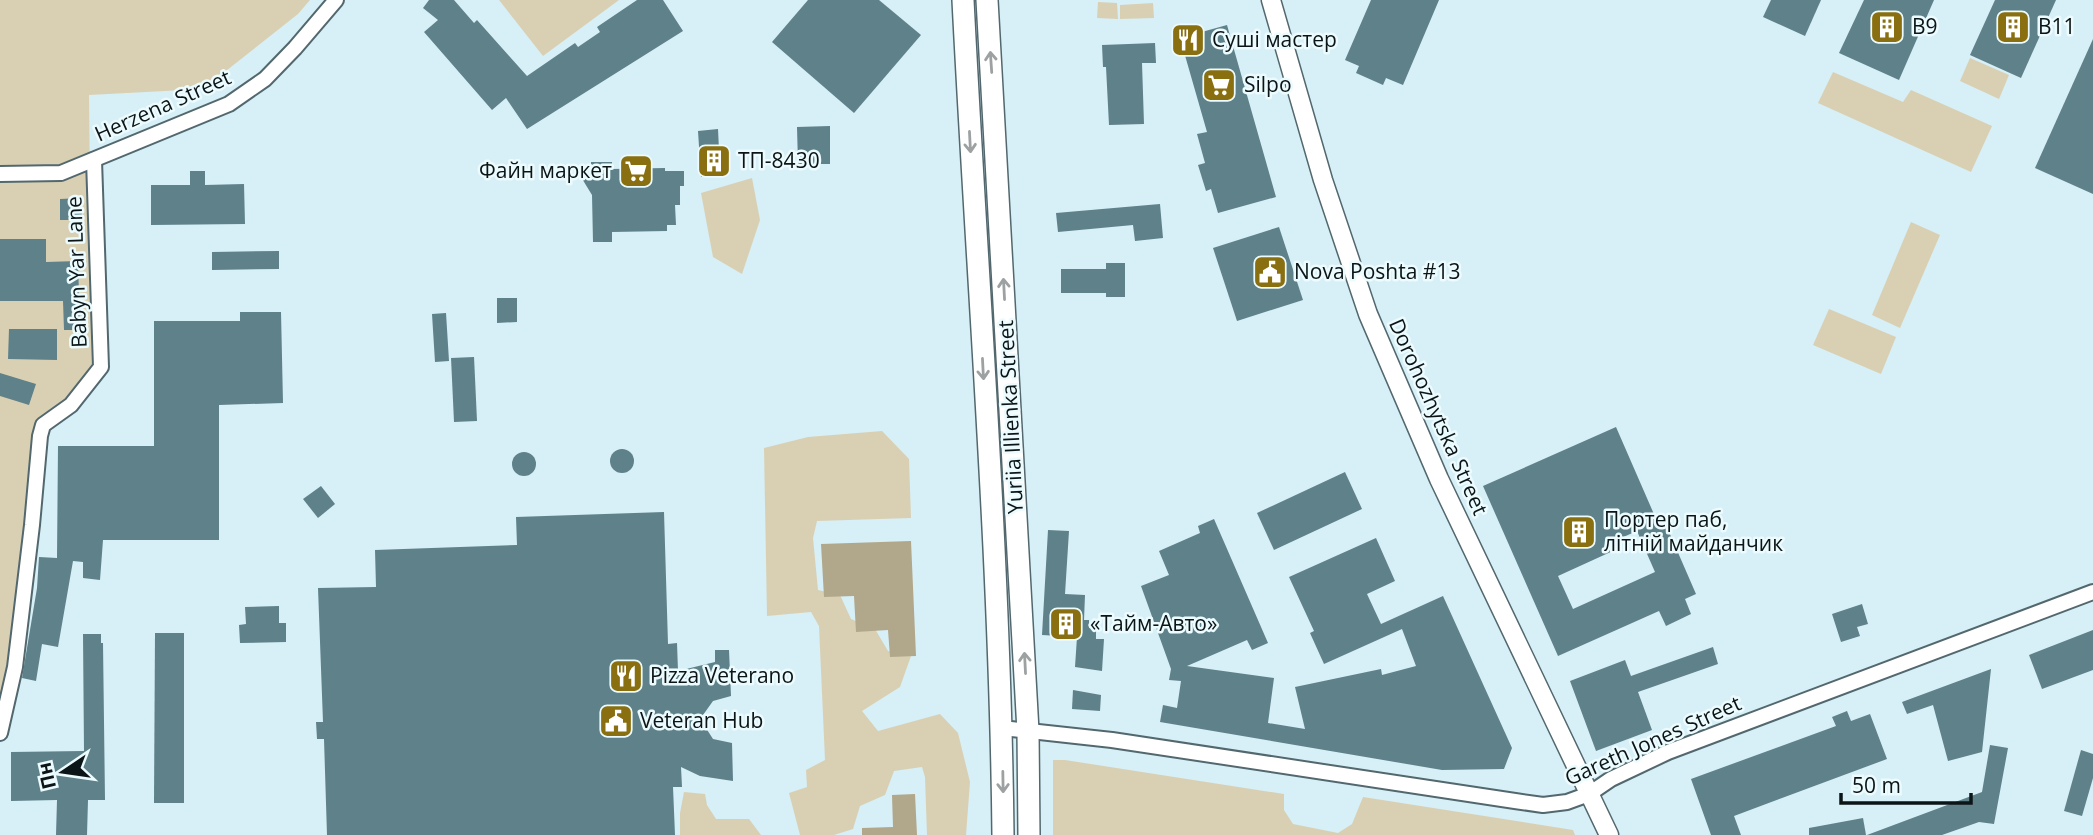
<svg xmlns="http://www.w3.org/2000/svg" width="2093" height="835" font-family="'Open Sans',sans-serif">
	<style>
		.green { fill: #d9d0b3 }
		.water { fill: #b1a78a }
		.building { fill: #5e818a; fill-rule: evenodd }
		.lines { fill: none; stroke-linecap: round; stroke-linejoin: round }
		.minor-casing { stroke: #52686e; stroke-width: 18 }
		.tertiary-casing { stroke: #52686e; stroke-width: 21 }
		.secondary-casing { stroke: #52686e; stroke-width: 24 }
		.minor { stroke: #fff; stroke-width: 14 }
		.tertiary { stroke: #fff; stroke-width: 18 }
		.secondary { stroke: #fff; stroke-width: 21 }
		.oneway { stroke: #9da1a2 }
		.labels { text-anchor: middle; stroke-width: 5; stroke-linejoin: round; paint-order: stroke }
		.poi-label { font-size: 21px; fill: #0b1416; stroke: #ecfbfe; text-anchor: start }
		.street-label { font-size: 21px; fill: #0b1416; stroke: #ecfbfe }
	</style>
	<rect width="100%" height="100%" fill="#d7eff6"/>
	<g class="green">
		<polygon points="0,0 310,0 298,14 203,89 89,95 92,368 68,403 37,426 10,665 0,715"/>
		<polygon points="499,0 619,0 543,56"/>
		<polygon points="1098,2 1117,3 1118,19 1097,18"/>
		<polygon points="1153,3 1154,18 1120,19 1120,5"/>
		<polygon points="1970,58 2009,75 1999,99 1960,81"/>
		<polygon points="1833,72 1903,102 1911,90 1992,126 1971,172 1818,103"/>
		<polygon points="752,178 760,220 742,274 713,257 701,193"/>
		<polygon points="1911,222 1940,235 1900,328 1872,315"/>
		<polygon points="1829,309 1896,337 1881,374 1813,345"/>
		<polygon points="882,431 909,459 911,518 817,521 813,538 818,590 840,595 851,619 875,629 888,651 911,656 900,687 862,711 878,731 940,714 958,733 970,782 966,835 927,835 925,777 922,767 894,771 885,795 860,806 853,829 834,835 800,835 789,793 807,787 806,770 825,760 819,626 811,612 767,616 764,448 808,437"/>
		<polygon points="1053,760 1065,760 1284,794 1284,810 1293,824 1338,833 1352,824 1363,797 1573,830 1575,835 1053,835"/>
		<polygon points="684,792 705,794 707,805 716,819 749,819 761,835 680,835 680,813"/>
	</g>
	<g class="water">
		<polygon points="911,541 916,656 890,657 888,630 856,632 854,596 824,597 821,544"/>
		<polygon points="915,794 917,835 862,835 862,828 893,827 892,795"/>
	</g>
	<g class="building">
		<polygon points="429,0 454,0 474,23 477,20 527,76 575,43 578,47 600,32 597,27 637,0 663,0 683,31 527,129 506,98 492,110 424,32 438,20 423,8"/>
		<polygon points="808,0 879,0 921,35 854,113 772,42"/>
		<polygon points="1371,0 1439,0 1403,85 1386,78 1383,85 1356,73 1359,66 1345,60"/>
		<polygon points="1771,0 1821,0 1805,36 1763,17"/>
		<polygon points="1864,0 1934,0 1899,80 1839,53"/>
		<polygon points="1995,0 2056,0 2021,78 1970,55"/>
		<polygon points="1227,25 1276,197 1218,213 1211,189 1206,191 1198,165 1205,163 1197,134 1207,132 1180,38"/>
		<polygon points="2093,39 2093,194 2035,168"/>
		<polygon points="1155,43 1156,63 1142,63 1144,124 1109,125 1106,67 1103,67 1102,45"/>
		<polygon points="830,126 830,164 798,164 797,127"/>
		<polygon points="718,129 719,150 727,150 729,171 721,172 721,176 701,177 698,131"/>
		<polygon points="591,162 612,162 612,169 665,168 665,171 684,171 684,186 680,186 680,205 675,205 676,225 667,225 667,231 612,232 612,242 593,242 592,195 581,177 591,177"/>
		<polygon points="190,171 205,171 205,185 244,184 245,224 151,225 151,185 190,185"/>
		<polygon points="81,198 82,220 60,220 60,199"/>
		<polygon points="1160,204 1163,238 1135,241 1133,225 1058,232 1056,213"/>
		<polygon points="1279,227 1303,300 1237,321 1213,248"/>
		<polygon points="0,239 46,239 46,262 78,261 80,330 64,330 63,301 0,301"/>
		<polygon points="279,251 279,269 212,270 212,252"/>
		<polygon points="1106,263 1125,263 1125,297 1106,297 1106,293 1061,293 1061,269 1106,269"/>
		<polygon points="497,298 517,298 517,322 497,323"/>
		<polygon points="240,312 281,312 283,403 219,405 219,540 103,540 100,580 83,578 83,562 73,561 58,647 42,644 36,681 22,678 37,588 39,557 57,558 58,446 154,446 154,321 240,321"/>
		<polygon points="446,313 449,361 435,362 432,314"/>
		<polygon points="9,329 57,329 57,360 8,359"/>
		<polygon points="474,357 477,421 454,422 451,358"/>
		<polygon points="0,373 36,384 29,405 0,396"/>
		<path d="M1616 427 1660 528 1666 525 1696 594 1685 599 1691 614 1666 626 1659 611 1558 656 1483 486ZM1637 531 1655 572 1573 609 1558 576 1615 550 1612 542Z"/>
		<circle cx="622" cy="461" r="12"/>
		<circle cx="524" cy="464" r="12"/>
		<polygon points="1345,472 1362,509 1274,550 1257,513"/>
		<polygon points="321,486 335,504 318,518 303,499"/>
		<polygon points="664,512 668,644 677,643 678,671 715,662 715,650 729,650 731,696 713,701 703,715 704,725 713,739 732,743 733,781 700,776 681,767 682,787 673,787 675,835 327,835 324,739 317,739 316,722 323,722 318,588 376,587 375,550 517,545 516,517"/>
		<polygon points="1214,519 1268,643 1252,650 1247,640 1187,666 1274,678 1268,723 1305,729 1295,687 1381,669 1382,675 1416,666 1402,629 1324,664 1310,633 1314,631 1289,577 1376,538 1395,581 1367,594 1381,624 1443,596 1512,748 1504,769 1442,770 1160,722 1163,705 1177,708 1181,681 1169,680 1171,669 1141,586 1169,575 1159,551 1200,533 1198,526"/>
		<polygon points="1048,530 1069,531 1065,594 1085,595 1084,620 1089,620 1089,628 1096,629 1096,639 1104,639 1102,671 1075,667 1077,637 1042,635"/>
		<polygon points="1862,604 1868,624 1857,627 1860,636 1841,642 1832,614"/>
		<polygon points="279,606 279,623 286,623 286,642 240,643 239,625 246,624 245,607"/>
		<polygon points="2093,630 2093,670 2042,689 2029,655"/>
		<polygon points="155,633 184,633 184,803 154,803"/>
		<polygon points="83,634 101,634 101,643 103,643 105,800 88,800 87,835 56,835 57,800 11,801 11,752 84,751"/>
		<polygon points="1713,647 1718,664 1638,692 1652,730 1596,751 1570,681 1625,660 1631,676"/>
		<polygon points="1991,669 1982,752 1948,761 1933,705 1907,714 1902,702"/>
		<polygon points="1073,690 1101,695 1100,711 1072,709"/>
		<polygon points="1847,711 1851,721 1870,714 1887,759 1734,816 1741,835 1711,835 1691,779 1836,726 1832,717"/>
		<polygon points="1990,745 2008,748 1994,824 1979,822 1942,835 1867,835 1982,792"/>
		<polygon points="2081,750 2093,754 2093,778 2082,816 2064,811"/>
		<polygon points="1863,818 1866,835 1809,835 1809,828"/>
	</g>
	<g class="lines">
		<g class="minor-casing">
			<g id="minor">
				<polyline points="0,174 61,173 229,104 265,79 295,48 336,0"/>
				<polyline points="1002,728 1112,740 1515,801 1543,805 1567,802 1589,794 1611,779 1668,752 2093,592"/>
				<polyline points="0,733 15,667 32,525 40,436 43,425 71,405 101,367 94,160"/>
			</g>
		</g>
		<g class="tertiary-casing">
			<polyline id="tertiary" points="1271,0 1323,180 1368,314 1439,479 1609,835"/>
		</g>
		<g class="secondary-casing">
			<g id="secondary">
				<path d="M963 0C977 278 1000 557 1003 835"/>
				<polyline points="987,0 1028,731 1029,835"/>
			</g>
		</g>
		<use href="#minor" class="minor"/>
		<use href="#tertiary" class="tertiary"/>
		<use href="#secondary" class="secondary"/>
	</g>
	<defs><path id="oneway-shaft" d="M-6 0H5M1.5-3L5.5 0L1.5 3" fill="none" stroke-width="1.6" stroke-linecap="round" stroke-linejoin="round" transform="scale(1.75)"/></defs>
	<g class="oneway">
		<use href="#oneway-shaft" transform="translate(991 62) rotate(-94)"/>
		<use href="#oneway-shaft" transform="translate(970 142) rotate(87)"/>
		<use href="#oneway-shaft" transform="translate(1004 289) rotate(-93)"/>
		<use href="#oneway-shaft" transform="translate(983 369) rotate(87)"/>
		<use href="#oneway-shaft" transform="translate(1025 663) rotate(-93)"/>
		<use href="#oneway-shaft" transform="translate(1003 782) rotate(89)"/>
	</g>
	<defs>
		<g id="building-square" transform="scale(1.75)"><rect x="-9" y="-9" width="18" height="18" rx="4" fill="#896f10" stroke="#ecfbfe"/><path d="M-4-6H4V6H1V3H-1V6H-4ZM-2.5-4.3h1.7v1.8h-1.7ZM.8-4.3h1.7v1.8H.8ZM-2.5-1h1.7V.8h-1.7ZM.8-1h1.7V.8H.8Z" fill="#fff"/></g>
		<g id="restaurant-square" transform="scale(1.75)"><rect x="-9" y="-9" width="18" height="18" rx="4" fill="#896f10" stroke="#ecfbfe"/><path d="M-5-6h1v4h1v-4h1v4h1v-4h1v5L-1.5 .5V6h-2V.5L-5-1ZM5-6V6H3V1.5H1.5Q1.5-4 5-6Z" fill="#fff"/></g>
		<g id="supermarket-square" transform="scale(1.75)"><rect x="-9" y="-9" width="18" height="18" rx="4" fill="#896f10" stroke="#ecfbfe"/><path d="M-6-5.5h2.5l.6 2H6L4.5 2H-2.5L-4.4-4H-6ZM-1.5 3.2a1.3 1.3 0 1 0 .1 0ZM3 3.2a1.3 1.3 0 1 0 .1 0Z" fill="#fff"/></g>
		<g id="civic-square" transform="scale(1.75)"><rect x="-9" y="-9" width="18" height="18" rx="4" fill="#896f10" stroke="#ecfbfe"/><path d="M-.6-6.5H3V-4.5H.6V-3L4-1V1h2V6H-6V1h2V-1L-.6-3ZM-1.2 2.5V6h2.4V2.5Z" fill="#fff"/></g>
	</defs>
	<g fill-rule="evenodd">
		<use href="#building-square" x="1887" y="27"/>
		<use href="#building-square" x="2013" y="27"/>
		<use href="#restaurant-square" x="1188" y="40"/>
		<use href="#supermarket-square" x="1219" y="85"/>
		<use href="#building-square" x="714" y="161"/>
		<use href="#supermarket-square" x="636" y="171"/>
		<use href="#civic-square" x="1270" y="272"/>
		<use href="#building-square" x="1579" y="532"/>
		<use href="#building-square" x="1066" y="624"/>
		<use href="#restaurant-square" x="626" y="676"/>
		<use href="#civic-square" x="616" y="721"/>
	</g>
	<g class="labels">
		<g class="poi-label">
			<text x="1912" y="34">B9</text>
			<text x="2038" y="34">B11</text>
			<text x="1212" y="47">Суші мастер</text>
			<text x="1244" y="92">Silpo</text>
			<text x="738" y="168">ТП-8430</text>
			<text x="612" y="178" text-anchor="end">Файн маркет</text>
			<text x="1294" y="279">Nova Poshta #13</text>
			<text x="1604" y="527">Портер паб,<tspan x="1604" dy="24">літній майданчик</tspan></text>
			<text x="1090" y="631">«Тайм-Авто»</text>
			<text x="650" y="683">Pizza Veterano</text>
			<text x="640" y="728">Veteran Hub</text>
		</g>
		<g class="street-label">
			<text transform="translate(163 106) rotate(-24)" y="7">Herzena Street</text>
			<text transform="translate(77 272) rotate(-92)" y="7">Babyn Yar Lane</text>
			<text transform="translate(1011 417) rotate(-93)" y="7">Yuriia Illienka Street</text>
			<text transform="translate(1438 417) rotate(66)" y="7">Dorohozhytska Street</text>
			<text transform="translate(1653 741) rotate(-24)" y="7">Gareth Jones Street</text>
		</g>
	</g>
	<g transform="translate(63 772) rotate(257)" stroke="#ecfbfe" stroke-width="5" paint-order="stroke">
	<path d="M0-5L12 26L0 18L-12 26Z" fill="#0b1416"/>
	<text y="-10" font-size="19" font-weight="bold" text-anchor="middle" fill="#0b1416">Пн</text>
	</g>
	<path d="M1841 793v10h130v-10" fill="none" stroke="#0b1416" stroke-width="3.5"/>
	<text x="1852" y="793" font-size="21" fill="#0b1416" stroke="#ecfbfe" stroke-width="5" paint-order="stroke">50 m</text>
</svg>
